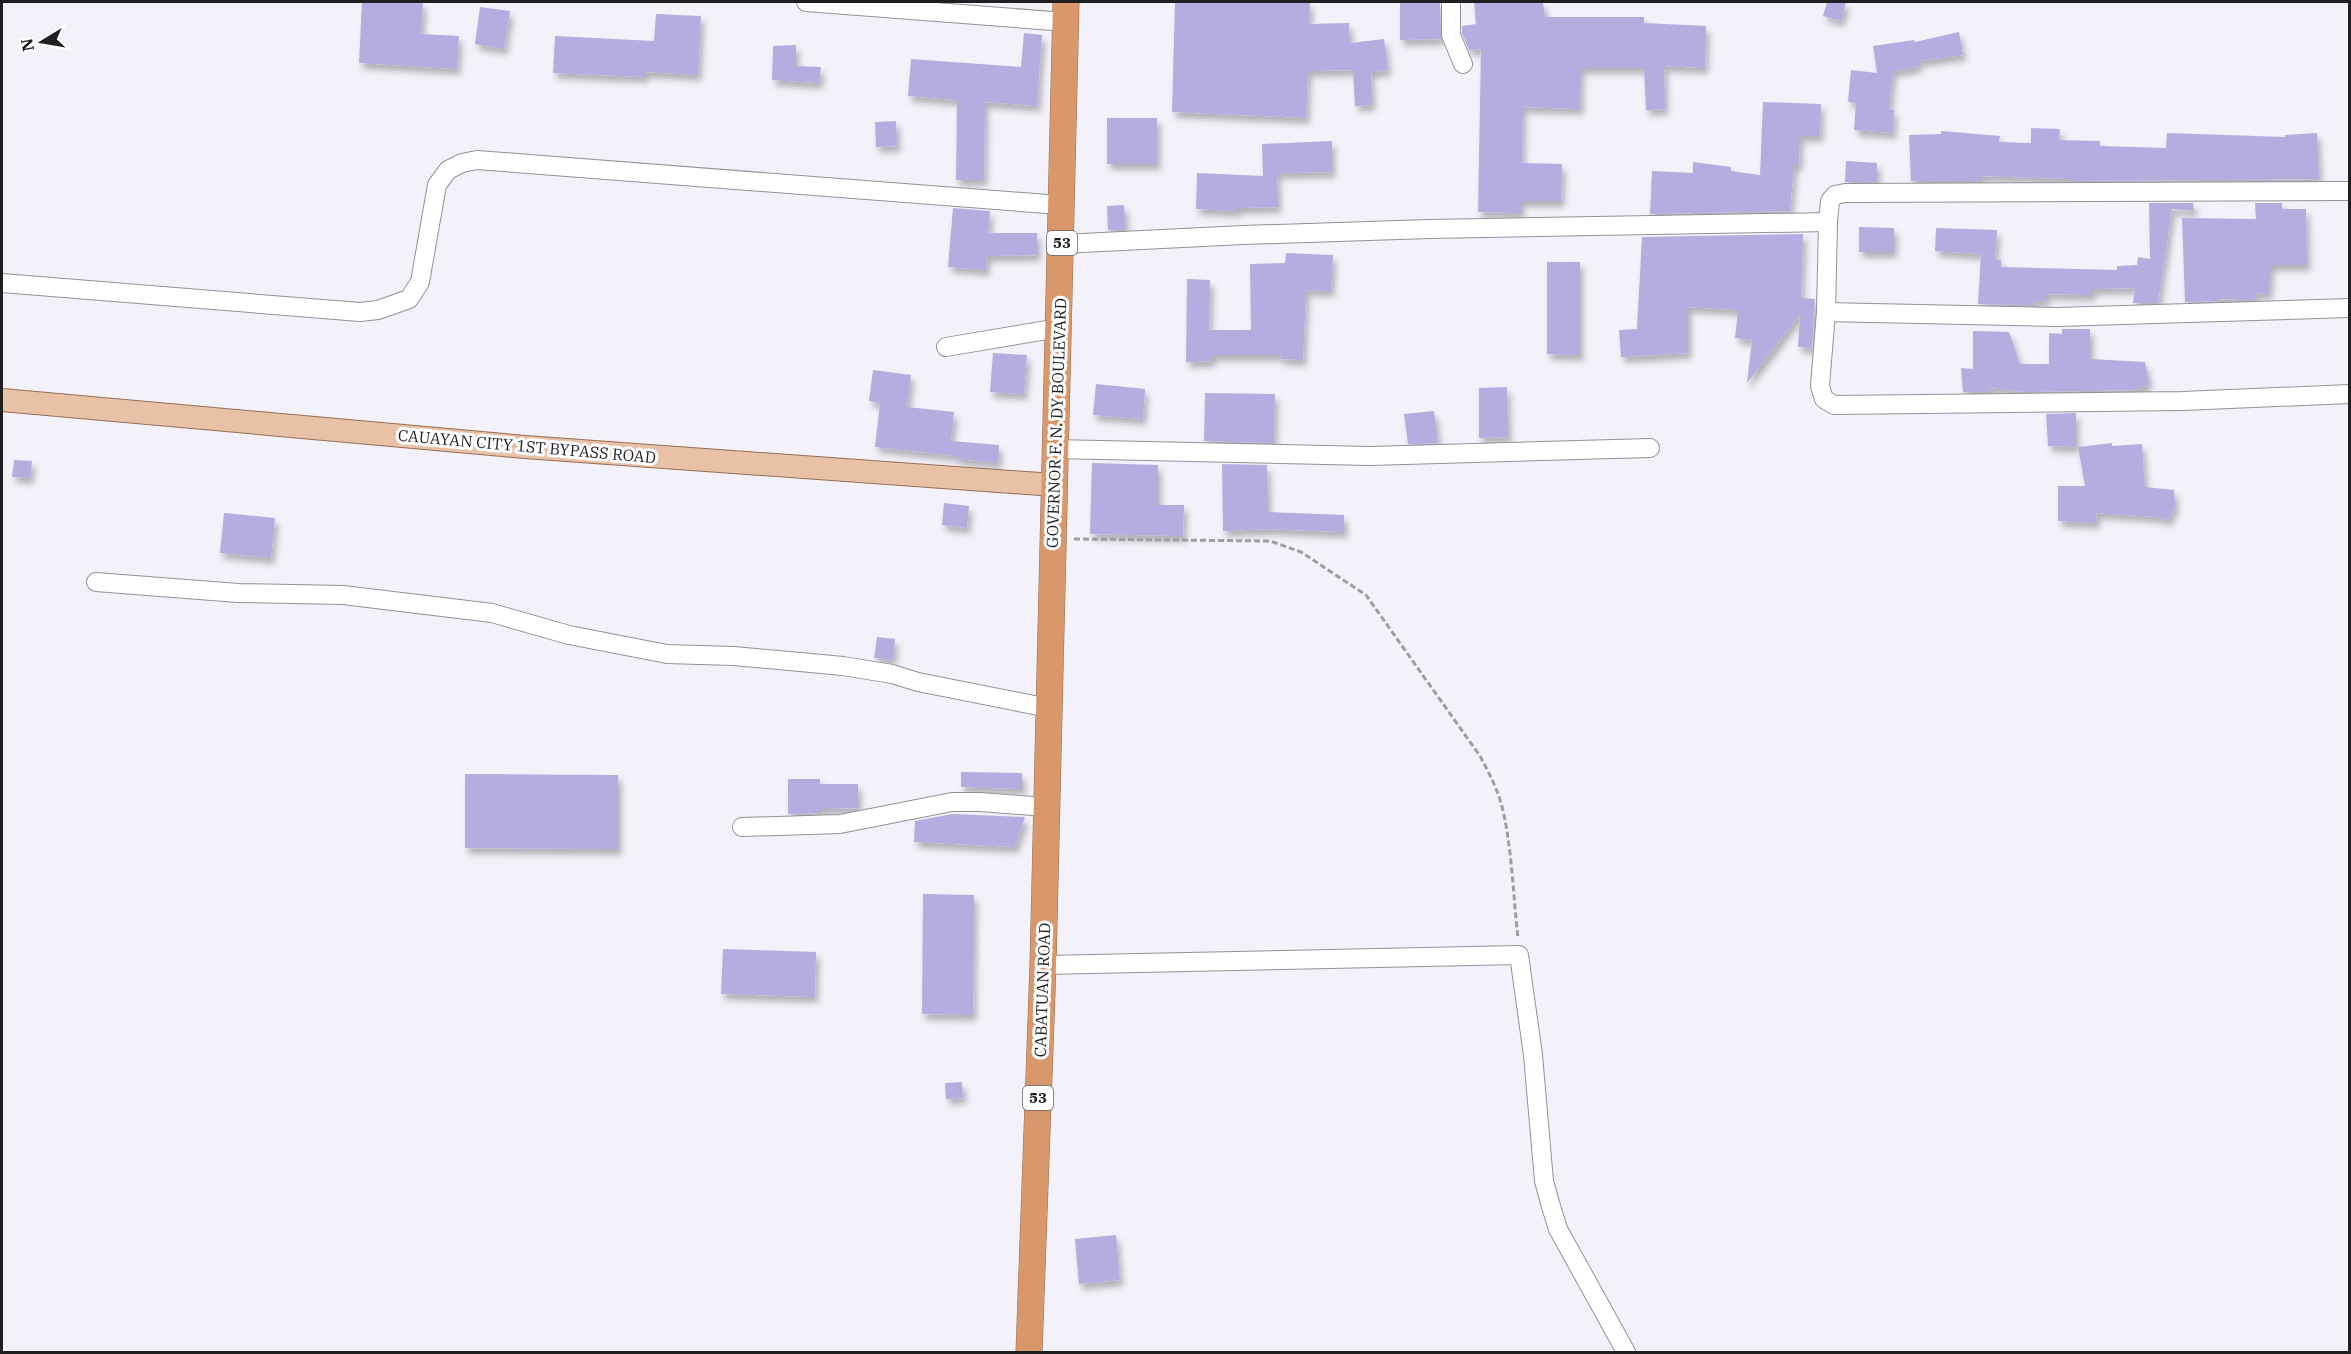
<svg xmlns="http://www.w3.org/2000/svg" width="2351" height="1354" font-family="'IBM Plex Serif',serif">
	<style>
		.building { fill: #b4ade0; filter: url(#shadow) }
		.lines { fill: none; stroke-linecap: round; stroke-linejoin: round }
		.minor-casing { stroke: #929299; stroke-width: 20 }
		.major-casing { stroke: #986e52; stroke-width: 24 }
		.highway-casing { stroke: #986e52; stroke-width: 27 }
		.path { stroke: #9e9da3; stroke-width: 3; stroke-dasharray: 6 3; stroke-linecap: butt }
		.minor { stroke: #fff; stroke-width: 18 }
		.major { stroke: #e8c1a7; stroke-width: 22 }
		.highway { stroke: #d9986c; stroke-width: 26 }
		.labels { text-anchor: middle; stroke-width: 6; stroke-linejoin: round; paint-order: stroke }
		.shield { fill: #fff; stroke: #626264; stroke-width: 1.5 }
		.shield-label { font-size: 15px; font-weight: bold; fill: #1f1f22 }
		.street-label { font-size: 16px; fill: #1f1f22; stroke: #fff }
	</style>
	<defs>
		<filter id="shadow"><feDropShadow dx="3.5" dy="6" stdDeviation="3" flood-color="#0004"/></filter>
	</defs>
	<rect width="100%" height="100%" fill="#f3f2fa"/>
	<g class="building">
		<polygon points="362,2 423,2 421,34 459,36 457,69 359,63"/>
		<polygon points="1175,2 1310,2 1309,24 1349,23 1350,43 1384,39 1388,70 1371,72 1372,105 1355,106 1353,70 1308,71 1306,118 1172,112"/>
		<polygon points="1400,2 1440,2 1441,39 1400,40"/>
		<polygon points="1474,2 1543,2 1545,17 1644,17 1644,23 1706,26 1705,68 1664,66 1665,109 1646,110 1644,68 1581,68 1580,109 1523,107 1522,163 1562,164 1561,201 1521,201 1521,213 1478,212 1481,49 1469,50 1462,33 1462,26 1476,24"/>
		<polygon points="1827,2 1846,2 1841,21 1823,16"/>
		<polygon points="480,7 510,11 504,49 475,44"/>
		<polygon points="656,14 701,16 698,75 645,72 645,77 553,73 555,36 654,41"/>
		<polygon points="1959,32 1963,55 1918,61 1918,67 1893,71 1889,110 1894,110 1893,133 1854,130 1856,103 1848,102 1851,70 1877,73 1873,46 1914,40 1915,42"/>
		<polygon points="1024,33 1042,35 1037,106 985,102 984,180 956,180 957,100 908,96 911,59 1021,67"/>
		<polygon points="796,45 796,66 821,67 819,83 772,80 773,46"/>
		<polygon points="1763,102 1821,104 1820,136 1800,136 1799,165 1794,165 1790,211 1650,214 1652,171 1693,173 1693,162 1731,167 1731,171 1760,175"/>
		<rect x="1107" y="118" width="50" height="46"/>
		<polygon points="896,121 897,146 876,147 875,122"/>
		<polygon points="2031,128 2060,129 2059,140 2100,141 2100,146 2166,148 2167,133 2285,137 2285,135 2317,133 2319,179 2069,181 2069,179 1981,176 1981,181 1911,181 1909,135 1941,134 1941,131 2000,136 1999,142 2031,143"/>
		<polygon points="1332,141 1332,172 1277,173 1278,207 1237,208 1237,211 1196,209 1197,173 1263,176 1262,144"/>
		<polygon points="1846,161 1877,163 1877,182 1845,182"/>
		<polygon points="2149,203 2193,203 2194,211 2172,209 2158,303 2133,303 2135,288 2092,289 2092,295 2046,294 2046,302 2036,300 2032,305 1978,304 1981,254 1935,251 1936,228 1997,230 1995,259 2001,260 2001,267 2117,270 2117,266 2137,265 2138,257 2150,259"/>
		<polygon points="2255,203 2282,203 2282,209 2306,209 2307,265 2271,265 2269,294 2255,293 2255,300 2217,299 2217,301 2185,302 2182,218 2256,219"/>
		<polygon points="1124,205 1126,230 1108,230 1107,206"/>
		<polygon points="953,208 990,211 988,233 1037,233 1037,255 987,256 986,270 948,267"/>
		<polygon points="1859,227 1894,228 1894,252 1859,252"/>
		<polygon points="1803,234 1801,298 1815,299 1812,348 1798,347 1800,314 1747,383 1752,340 1735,338 1738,310 1688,307 1688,353 1621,357 1619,330 1637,329 1642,237"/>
		<polygon points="1286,253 1333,255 1331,291 1306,290 1303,360 1280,359 1281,355 1212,355 1212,361 1186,362 1187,279 1210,280 1209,330 1251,330 1250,264 1285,263"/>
		<polygon points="1547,262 1580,262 1580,355 1547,354"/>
		<polygon points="2062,329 2090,329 2090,359 2145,362 2149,384 2136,390 2026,392 1991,388 1990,392 1963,392 1961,368 1973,369 1973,331 2009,332 2020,364 2049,364 2049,333 2062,334"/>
		<polygon points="993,353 1027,355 1024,394 990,392"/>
		<polygon points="873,370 911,375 907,407 954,412 951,441 999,445 998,463 957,459 957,456 875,447 880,403 869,401"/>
		<polygon points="1096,384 1145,389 1143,419 1093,415"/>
		<polygon points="1507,387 1508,437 1479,438 1479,388"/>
		<polygon points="1205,393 1275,394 1274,443 1204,441"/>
		<polygon points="1434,411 1438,443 1408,444 1404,414"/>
		<polygon points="2076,413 2076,447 2048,446 2046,414"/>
		<polygon points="2112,443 2112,446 2142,444 2145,487 2174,490 2175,507 2168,520 2156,517 2096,513 2097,523 2058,521 2058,486 2085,486 2078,447"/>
		<polygon points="14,460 32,461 30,478 12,477"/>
		<polygon points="1092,463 1158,465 1158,505 1184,505 1183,536 1090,534"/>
		<polygon points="1222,464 1267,465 1268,512 1344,515 1344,532 1268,529 1223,531"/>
		<polygon points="944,503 969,506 967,528 942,525"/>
		<polygon points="224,513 275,518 271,558 220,553"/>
		<polygon points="877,637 895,639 893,660 874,658"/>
		<polygon points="961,772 1022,773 1022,789 961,787"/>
		<polygon points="465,774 618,775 618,849 465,848"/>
		<polygon points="788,779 820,779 820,784 858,784 858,808 819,809 819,813 788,814"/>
		<polygon points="952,814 1025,817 1015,847 914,842 915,821"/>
		<polygon points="923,894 974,895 973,1015 922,1014"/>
		<polygon points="723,949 816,952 815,997 721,994"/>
		<polygon points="962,1082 963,1098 946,1099 945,1083"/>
		<polygon points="1116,1235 1120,1280 1079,1284 1075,1239"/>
	</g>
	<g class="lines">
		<g class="minor-casing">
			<g id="minor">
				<polyline points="806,2 1066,22"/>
				<polyline points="1451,2 1451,35 1463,64"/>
				<polyline points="2350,191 1845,193 1835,195 1830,201 1828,222 1826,312 1820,386 1824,399 1834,405 2183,401 2350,394"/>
				<polyline points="1062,244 1243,235 1429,229 1828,222"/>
				<polyline points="2,283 360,312 378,310 409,299 420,282 437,185 448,170 462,163 477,160 1060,205"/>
				<polyline points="1826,312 2057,317 2350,308"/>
				<polyline points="946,347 1059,328"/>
				<polyline points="1054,449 1370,456 1650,448"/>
				<polyline points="96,582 238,593 343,595 492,613 569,635 667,654 734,656 843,666 892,674 918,682 1049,708"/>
				<polyline points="742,827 840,824 952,802 980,802 1046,807"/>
				<polyline points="1043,965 1519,955 1533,1055 1544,1181 1550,1203 1558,1229 1626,1352"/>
			</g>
		</g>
		<g class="major-casing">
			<polyline id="major" points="2,400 525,447 1054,485"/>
		</g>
		<g class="highway-casing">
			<polyline id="highway" points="1029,1352 1043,965 1066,2"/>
		</g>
		<path class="path" d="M1074 539 1270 541 1301 552 1366 595 1480 756C1488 771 1496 786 1501 803 1512 843 1513 896 1518 938"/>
		<use href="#minor" class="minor"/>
		<use href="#major" class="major"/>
		<use href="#highway" class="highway"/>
	</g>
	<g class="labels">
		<g class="shield">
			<rect x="1047" y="231" width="30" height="24" rx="4.5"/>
			<rect x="1023" y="1086" width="30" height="24" rx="4.5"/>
		</g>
		<g class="shield-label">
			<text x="1062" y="248">53</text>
			<text x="1038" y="1103">53</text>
		</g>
		<g class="street-label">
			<text transform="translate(1056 423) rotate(-88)" y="6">GOVERNOR F. N. DY BOULEVARD</text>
			<text transform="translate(527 446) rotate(5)" y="6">CAUAYAN CITY 1ST BYPASS ROAD</text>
			<text transform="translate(1042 990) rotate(-88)" y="6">CABATUAN ROAD</text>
		</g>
	</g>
	<rect width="2351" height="1354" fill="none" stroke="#1f1f22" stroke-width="6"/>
	<g transform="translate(42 42) rotate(259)" stroke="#ffffff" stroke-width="4.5" paint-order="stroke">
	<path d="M0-4.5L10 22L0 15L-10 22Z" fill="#1f1f22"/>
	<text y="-9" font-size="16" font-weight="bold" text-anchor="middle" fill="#1f1f22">N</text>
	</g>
</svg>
